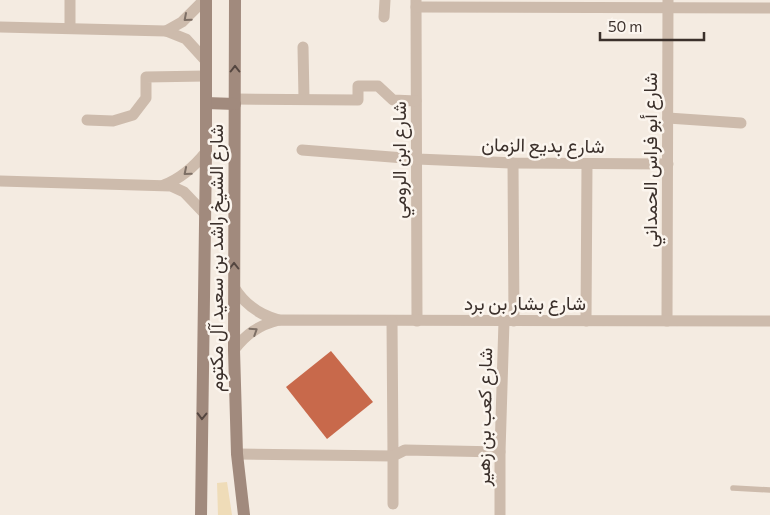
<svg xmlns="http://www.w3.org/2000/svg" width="770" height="515" font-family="Commissioner,Vazirmatn,sans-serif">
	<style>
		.sand { fill: #efdcb8 }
		.building { fill: #c8694b }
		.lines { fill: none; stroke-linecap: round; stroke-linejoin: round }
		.lane { stroke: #cdbbac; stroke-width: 5.5 }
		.street { stroke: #cdbbac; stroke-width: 11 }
		.secondary { stroke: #a18a7d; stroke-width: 12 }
		.oneway { stroke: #7d6f65 }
		.oneway2 { stroke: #544640 }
		.labels { text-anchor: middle; stroke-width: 5; stroke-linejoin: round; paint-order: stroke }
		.street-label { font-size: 19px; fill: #3b302b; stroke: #fbf5ee }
	</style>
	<rect width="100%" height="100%" fill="#f4ebe1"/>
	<polygon class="sand" points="227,482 232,515 218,515 217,483"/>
	<polygon class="building" points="331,351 373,402 327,439 286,387"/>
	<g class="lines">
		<polyline class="lane" points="733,488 770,490"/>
		<g class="street">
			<polyline points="416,0 417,321"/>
			<polyline points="416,7 770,8"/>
			<polyline points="384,17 385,0"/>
			<polyline points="0,27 166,31 186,39 206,61"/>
			<polyline points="70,27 70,0"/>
			<polyline points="166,31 182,22 204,0"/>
			<polyline points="303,47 304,99"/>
			<polyline points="235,99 358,100 358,86 378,86 393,100 416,101"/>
			<polyline points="668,118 741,123"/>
			<polyline points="87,120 113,121 133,115 146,98 146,77 206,76"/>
			<polyline points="302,150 417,159 513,163 668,164"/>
			<polyline points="513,163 514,321"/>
			<polyline points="0,181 171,186 184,192 205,214"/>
			<path d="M164 185C182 178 194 167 206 152"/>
			<path d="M234 287C245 305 259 315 279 320"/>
			<polyline points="586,321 587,164"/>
			<polyline points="667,321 668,0"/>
			<path d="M234 350C246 334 259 325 279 320L770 321"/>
			<polyline points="237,454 393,456 392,321"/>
			<polyline points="393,504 393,456 405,450 500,452"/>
			<polyline points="500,515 500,452 504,321"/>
		</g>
		<g class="secondary">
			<polyline points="235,0 234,350 237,454 244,515"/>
			<polyline points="206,103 235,104"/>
			<polyline points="201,515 206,152 206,0"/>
		</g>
	</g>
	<defs><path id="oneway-chevron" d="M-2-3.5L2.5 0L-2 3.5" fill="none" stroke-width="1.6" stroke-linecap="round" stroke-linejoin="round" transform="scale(1.25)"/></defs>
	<g class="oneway">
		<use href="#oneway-chevron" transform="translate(187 18) rotate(139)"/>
		<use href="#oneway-chevron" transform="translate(187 172) rotate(140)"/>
		<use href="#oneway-chevron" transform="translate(254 331) rotate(-33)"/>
	</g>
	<g class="oneway2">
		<use href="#oneway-chevron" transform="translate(235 69) rotate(-90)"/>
		<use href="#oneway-chevron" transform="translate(234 266) rotate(-90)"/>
		<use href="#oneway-chevron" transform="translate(202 416) rotate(91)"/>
	</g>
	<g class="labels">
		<g class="street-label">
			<text transform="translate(543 145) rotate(1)" y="7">شارع بديع الزمان</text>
			<text transform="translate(399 160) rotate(-90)" y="7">شارع ابن الرومي</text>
			<text transform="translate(650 160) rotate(-90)" y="7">شارع أبو فراس الحمداني</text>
			<text transform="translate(216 258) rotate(-90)" y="7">شارع الشيخ راشد بن سعيد آل مكتوم</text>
			<text x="525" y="310">شارع بشار بن برد</text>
			<text transform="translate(484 417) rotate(-89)" y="7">شارع كعب بن زهير</text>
		</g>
	</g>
	<path d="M600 32v8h104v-8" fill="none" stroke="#3b302b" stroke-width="2.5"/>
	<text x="608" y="32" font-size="15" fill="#3b302b" stroke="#fbf5ee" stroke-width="4" paint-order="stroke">50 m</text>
</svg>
